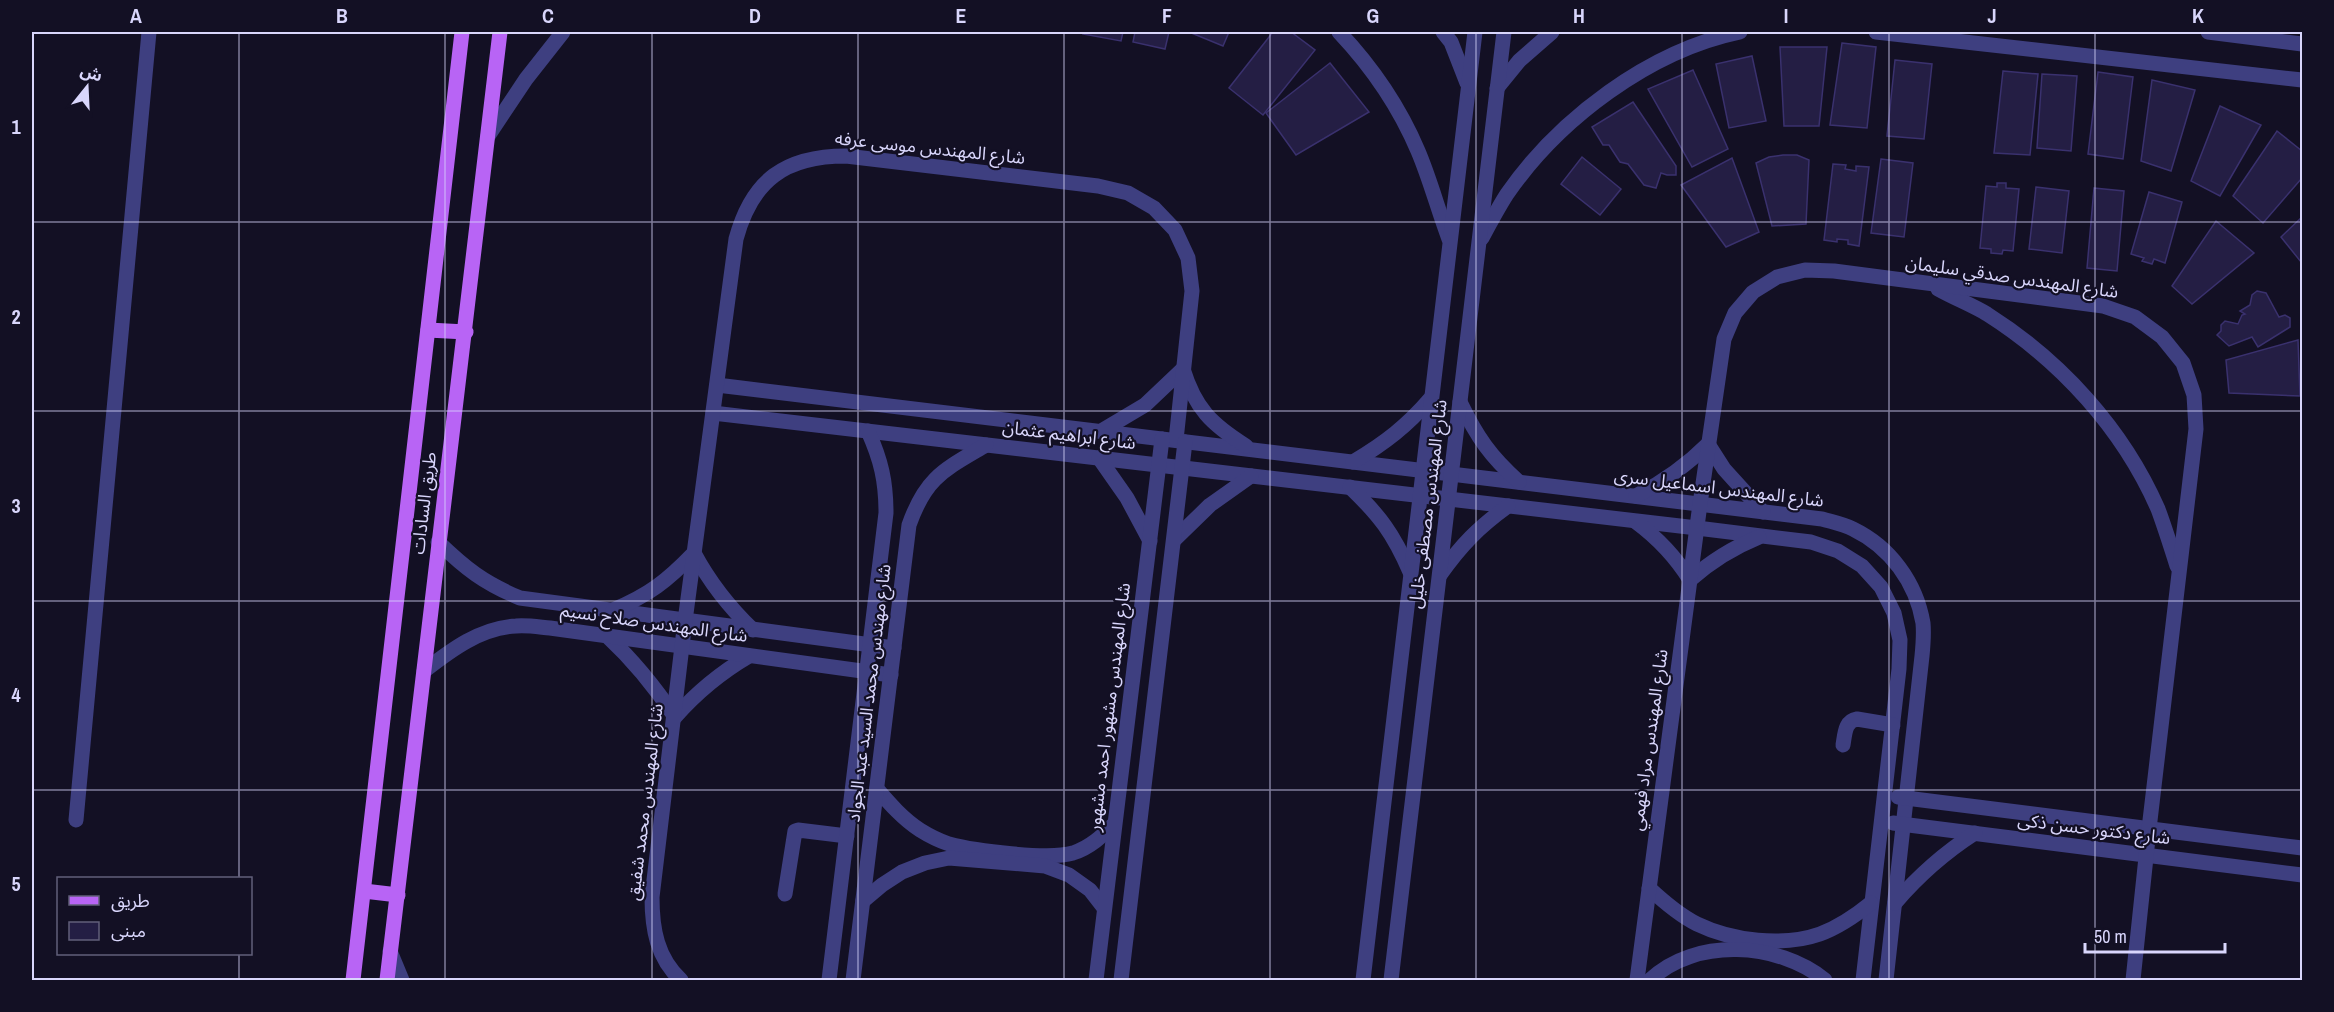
<svg xmlns="http://www.w3.org/2000/svg" width="2334" height="1012" font-family="'Archivo Narrow','Noto Sans Arabic',sans-serif">
	<style>
		.building { fill: #241e44; stroke: #3a316e; stroke-width: 1.5 }
		.lines { fill: none; stroke-linecap: round; stroke-linejoin: round }
		.minor { stroke: #3e3f80; stroke-width: 15 }
		.major { stroke: #b864f5; stroke-width: 15 }
		.grid { fill: none; stroke: #d9d6fc; stroke-width: 1.5; stroke-opacity: 0.55 }
		.labels { text-anchor: middle; stroke-width: 4.5; stroke-linejoin: round; paint-order: stroke }
		.street-label { font-size: 18px; fill: #d9d6fc; stroke: #131024 }
		.neatline { fill: none; stroke: #d9d6fc; stroke-width: 2 }
		.grid-label { font-size: 20px; text-anchor: middle; font-weight: bold; fill: #d9d6fc }
	</style>
	<rect width="100%" height="100%" fill="#131024"/>
	<g class="building">
		<polygon points="1084,32 1123,32 1121,41 1083,34"/>
		<polygon points="1135,32 1169,32 1165,49 1133,42"/>
		<polygon points="1189,32 1229,32 1223,46"/>
		<polygon points="1273,32 1291,32 1315,50 1263,115 1229,88"/>
		<polygon points="1842,43 1876,47 1867,128 1830,125"/>
		<polygon points="1780,47 1827,47 1819,126 1784,126"/>
		<polygon points="1752,56 1766,121 1729,128 1716,64"/>
		<polygon points="1895,60 1932,64 1924,139 1887,136"/>
		<polygon points="1330,63 1369,112 1296,155 1266,113"/>
		<polygon points="1693,70 1728,149 1692,167 1648,89"/>
		<polygon points="2003,71 2038,74 2030,155 1994,153"/>
		<polygon points="2098,72 2133,77 2123,159 2088,154"/>
		<polygon points="2042,74 2077,76 2071,151 2037,148"/>
		<polygon points="2152,80 2195,90 2171,171 2141,161"/>
		<polygon points="1633,102 1676,166 1676,175 1667,175 1661,173 1656,188 1644,185 1628,164 1620,162 1609,145 1603,145 1592,127"/>
		<polygon points="2220,106 2261,125 2220,196 2191,181"/>
		<polygon points="2277,131 2302,151 2302,178 2263,223 2233,196"/>
		<polygon points="1783,155 1797,155 1809,160 1806,224 1772,226 1756,163 1769,157"/>
		<polygon points="1582,157 1621,189 1600,215 1561,184"/>
		<polygon points="1732,158 1759,232 1726,247 1681,185"/>
		<polygon points="1881,159 1913,163 1904,237 1871,233"/>
		<polygon points="1833,164 1846,165 1845,169 1856,171 1856,166 1869,167 1859,246 1848,244 1848,240 1837,239 1837,242 1824,240"/>
		<polygon points="1997,183 2006,183 2006,188 2019,189 2013,251 2003,250 2002,254 1991,253 1991,249 1980,248 1986,186 1997,187"/>
		<polygon points="2036,187 2069,191 2062,253 2029,249"/>
		<polygon points="2094,188 2124,191 2117,271 2087,268"/>
		<polygon points="2149,192 2182,202 2165,263 2154,259 2152,264 2142,261 2144,258 2131,254"/>
		<polygon points="2302,217 2302,261 2301,262 2281,237"/>
		<polygon points="2216,221 2254,253 2192,304 2172,286"/>
		<polygon points="2257,291 2266,293 2279,317 2285,315 2290,318 2290,327 2258,347 2252,337 2229,346 2217,335 2221,331 2221,325 2225,321 2238,324 2242,315 2245,314 2240,311 2250,305 2252,295"/>
		<polygon points="2298,340 2300,396 2229,393 2226,360"/>
	</g>
	<g class="lines">
		<g class="minor">
			<path d="M1339 32C1372 67 1399 106 1418 151 1430 179 1438 210 1449 239"/>
			<polyline points="1443,32 1451,42 1467,83"/>
			<polyline points="1876,32 2302,80"/>
			<polyline points="2208,32 2302,44"/>
			<polyline points="1497,88 1519,61 1552,32"/>
			<polyline points="488,136 526,79 563,32"/>
			<path d="M1482 238C1490 223 1498 208 1507 194 1559 119 1649 51 1740 32"/>
			<path d="M1938 289C1954 298 1972 305 1987 314 2061 361 2123 429 2158 509 2165 528 2171 547 2177 566"/>
			<path d="M717 385 1822 519C1832 522 1843 524 1853 529 1890 547 1916 582 1923 623 1924 634 1923 646 1922 656L1886 980"/>
			<path d="M1460 402C1477 437 1490 456 1519 482"/>
			<polyline points="713,413 1697,528 1811,542 1838,551 1862,566 1881,587 1894,613 1900,640 1899,669 1863,980"/>
			<path d="M1103 430 1145 405 1183 369C1195 408 1211 424 1246 446"/>
			<polyline points="1099,458 1127,498 1150,541"/>
			<path d="M1353 462C1385 443 1407 426 1431 398"/>
			<path d="M1350 487C1380 516 1393 533 1410 572"/>
			<path d="M1636 496C1663 482 1686 466 1708 444L1724 469 1763 512"/>
			<path d="M1636 522C1659 539 1675 556 1690 580 1711 561 1732 548 1759 537"/>
			<polyline points="1174,540 1210,505 1251,476"/>
			<path d="M438 542C466 569 484 583 520 598L894 648"/>
			<path d="M1440 575C1461 545 1479 527 1508 506"/>
			<path d="M613 610C649 595 667 581 694 553 710 583 728 606 753 630"/>
			<path d="M607 636C634 661 655 687 675 717 697 692 720 673 749 656"/>
			<path d="M424 671C451 650 480 628 516 626 527 625 539 627 550 628L891 675"/>
			<path d="M1843 745C1845 733 1845 721 1857 719L1893 725"/>
			<path d="M877 789C890 804 903 819 920 830 928 835 940 841 949 844 975 851 1048 860 1073 853 1091 847 1102 836 1114 824"/>
			<polyline points="1898,797 2302,848"/>
			<polyline points="76,820 149,32"/>
			<polyline points="1893,823 2302,875"/>
			<path d="M1649 888C1664 902 1679 915 1697 924 1732 941 1783 947 1820 934 1839 927 1855 916 1871 903"/>
			<polyline points="785,894 795,831 798,830 847,836"/>
			<polyline points="863,901 882,885 902,872 925,863 949,858 1045,866 1069,875 1090,890 1104,908"/>
			<path d="M1895 903C1919 875 1944 853 1975 833"/>
			<polyline points="390,951 402,980"/>
			<path d="M681 980C657 958 652 929 652 897L685 621 736 239C752 180 785 156 846 156L1098 186 1128 193 1154 208 1175 230 1188 258 1192 291 1176 440"/>
			<path d="M829 980 886 513C886 481 881 460 868 431"/>
			<path d="M853 980 909 525C926 477 944 470 986 445"/>
			<polyline points="1096,980 1162,439"/>
			<polyline points="1121,980 1185,442"/>
			<polyline points="1363,980 1475,32"/>
			<polyline points="1391,980 1504,32"/>
			<polyline points="1637,980 1700,504 1724,339 1735,313 1753,292 1777,277 1805,270 1834,271 2103,306 2135,317 2162,337 2183,363 2194,395 2196,429 2149,829 2133,980"/>
			<path d="M1650 980C1695 937 1778 942 1825 980"/>
		</g>
		<g class="major">
			<polyline points="428,330 466,332"/>
			<polyline points="364,891 398,895"/>
			<polyline points="353,980 462,32"/>
			<polyline points="387,980 500,32"/>
		</g>
	</g>
	<path class="grid" d="M239 32V878M445 32V980M652 32V980M858 32V980M1064 32V980M1270 32V980M1476 32V980M1682 32V980M1889 32V980M2095 32V980M32 222H2302M32 411H2302M32 601H2302M32 790H2302M239 954V980"/>
	<g class="labels">
		<g class="street-label">
			<text transform="translate(930 148) rotate(6)" y="6">شارع المهندس موسى عرفه</text>
			<text transform="translate(2012 277) rotate(8)" y="6">شارع المهندس صدقي سليمان</text>
			<text transform="translate(1069 435) rotate(7)" y="6">شارع ابراهيم عثمان</text>
			<text transform="translate(1719 488) rotate(7)" y="6">شارع المهندس اسماعيل سرى</text>
			<text transform="translate(424 503) rotate(-83)" y="6">طريق السادات</text>
			<text transform="translate(1428 504) rotate(-83)" y="6">شارع المهندس مصطفى خليل</text>
			<text transform="translate(654 623) rotate(8)" y="6">شارع المهندس صلاح نسيم</text>
			<text transform="translate(869 693) rotate(-83)" y="6">شارع مهندس محمد السيد عبد الجواد</text>
			<text transform="translate(1109 707) rotate(-83)" y="6">شارع المهندس مشهور احمد مشهور</text>
			<text transform="translate(1649 740) rotate(-82)" y="6">شارع المهندس مراد فهمي</text>
			<text transform="translate(645 802) rotate(-83)" y="6">شارع المهندس محمد شفيق</text>
			<text transform="translate(2094 829) rotate(7)" y="6">شارع دكتور حسن ذكى</text>
		</g>
	</g>
	<rect width="2334" height="1012" fill="none" stroke="#131024" stroke-width="66"/>
	<rect x="57" y="877" width="195" height="78" fill="#131024" stroke="#625f7a" stroke-width="1.5"/>
	<rect x="69" y="896" width="30" height="9" fill="#b864f5" stroke="#625f7a" stroke-width="1.5"/>
	<text x="111" y="907" font-size="18" fill="#d9d6fc">طريق</text>
	<rect x="69" y="922" width="30" height="18" fill="#241e44" stroke="#625f7a" stroke-width="1.5"/>
	<text x="111" y="937" font-size="18" fill="#d9d6fc">مبنى</text>
	<g transform="translate(87 87) rotate(18)" stroke="#131024" stroke-width="4.5" paint-order="stroke">
	<path d="M0-4.5L10 22L0 15L-10 22Z" fill="#d9d6fc"/>
	<text y="-9" font-size="16" font-weight="bold" text-anchor="middle" fill="#d9d6fc">ش</text>
	</g>
	<path d="M2085 943v9h140v-9" fill="none" stroke="#d9d6fc" stroke-width="3"/>
	<text x="2094" y="943" font-size="18" fill="#d9d6fc" stroke="#131024" stroke-width="4.5" paint-order="stroke">50 m</text>
	<rect x="33" y="33" width="2268" height="946" class="neatline"/>
	<g class="grid-label">
		<text x="136" y="23">A</text>
		<text x="342" y="23">B</text>
		<text x="548" y="23">C</text>
		<text x="755" y="23">D</text>
		<text x="961" y="23">E</text>
		<text x="1167" y="23">F</text>
		<text x="1373" y="23">G</text>
		<text x="1579" y="23">H</text>
		<text x="1786" y="23">I</text>
		<text x="1992" y="23">J</text>
		<text x="2198" y="23">K</text>
		<text x="16" y="134">1</text>
		<text x="16" y="324">2</text>
		<text x="16" y="513">3</text>
		<text x="16" y="702">4</text>
		<text x="16" y="891">5</text>
	</g>
</svg>
